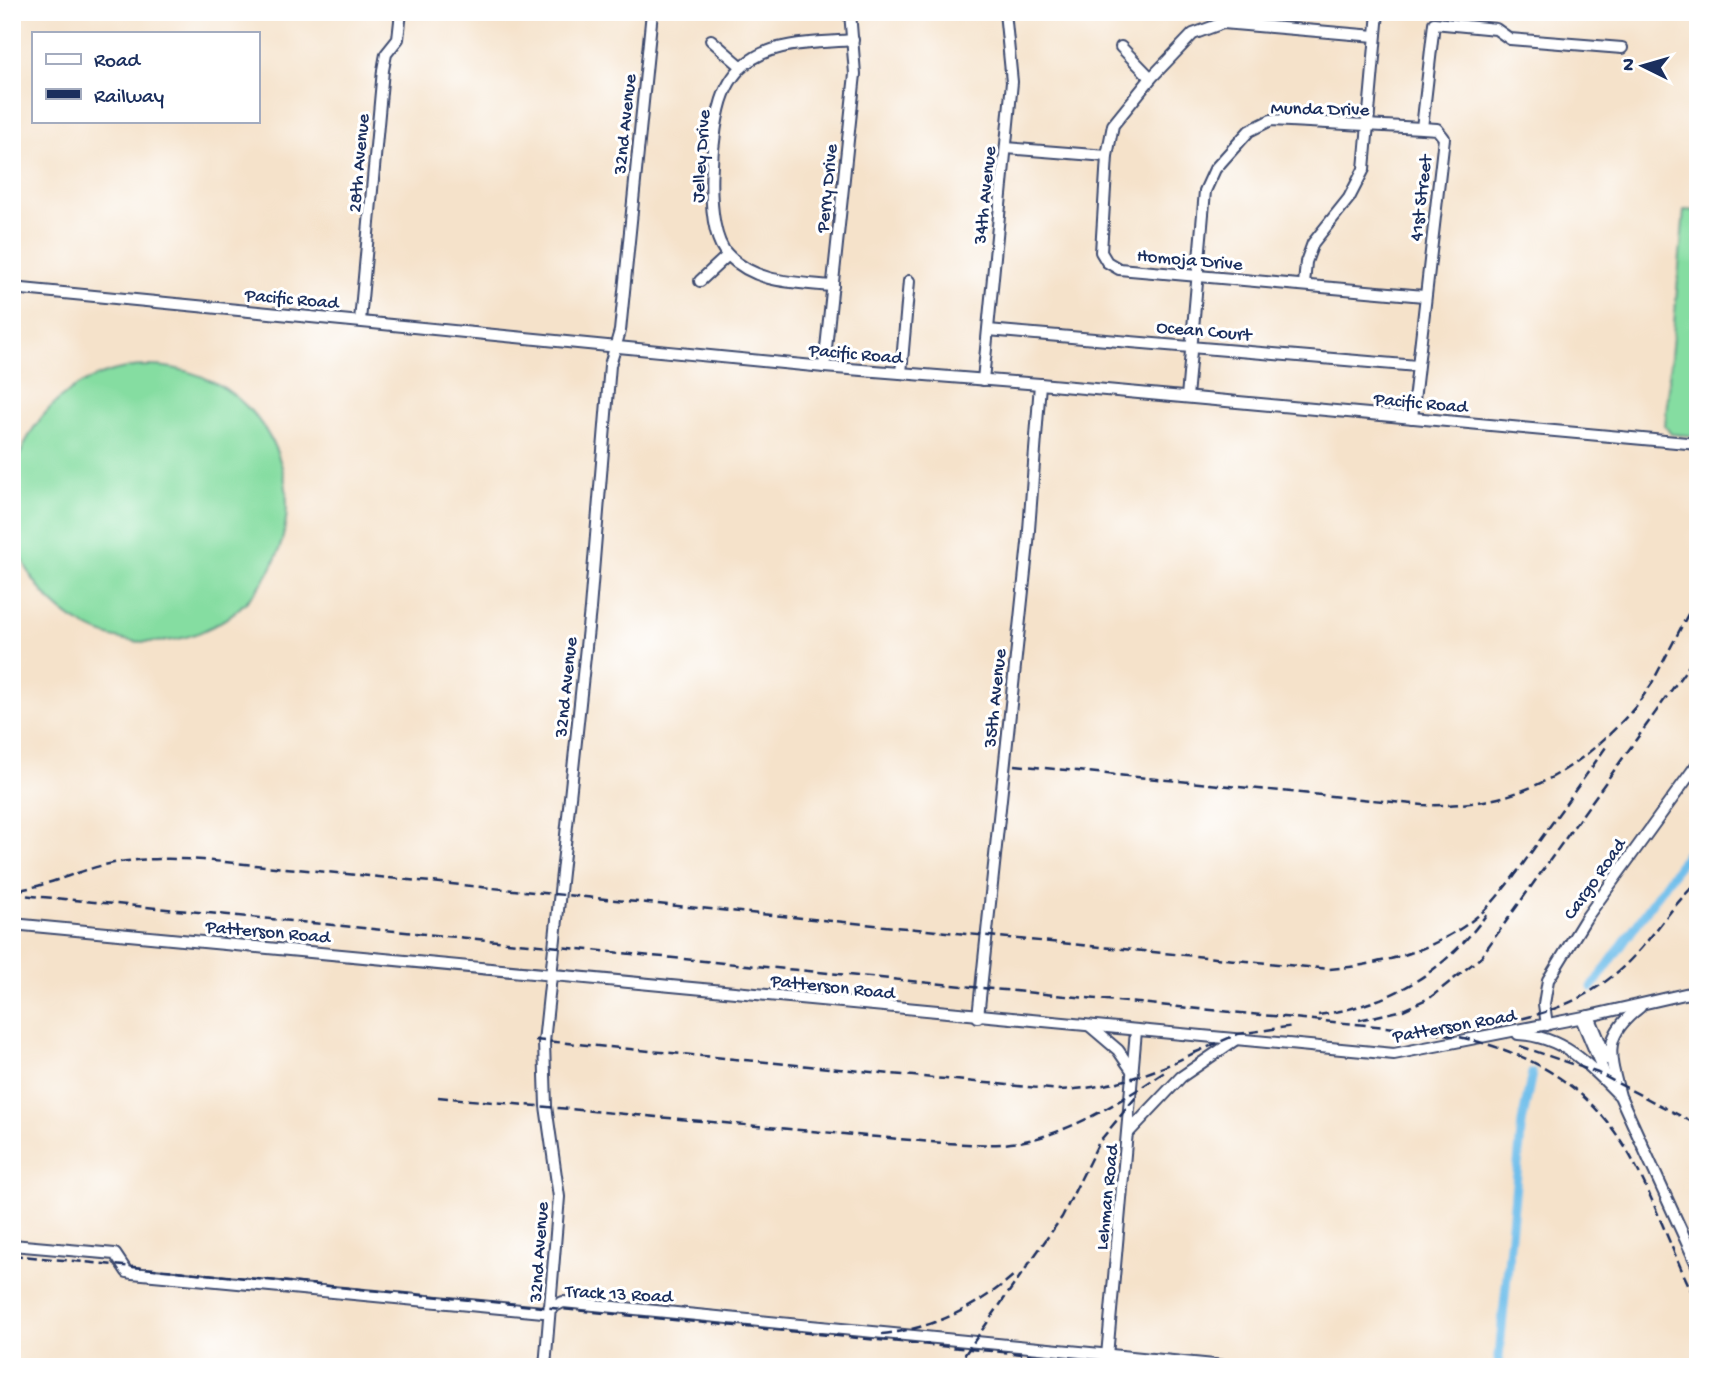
<svg xmlns="http://www.w3.org/2000/svg" width="1710" height="1379" font-family="'Gochi Hand',sans-serif">
	<style>
		.green { fill: #85dda1; stroke: #508680; stroke-width: 2 }
		.lines { fill: none; stroke-linecap: round; stroke-linejoin: round }
		.canal { stroke: #71bfeb; stroke-width: 9 }
		.minor-casing { stroke: #3c4a6e; stroke-width: 14 }
		.minor { stroke: #fff; stroke-width: 10 }
		.rail { stroke: #1b2f5e; stroke-width: 2.5; stroke-dasharray: 10 5; stroke-linecap: butt }
		.labels { text-anchor: middle; stroke-width: 6; stroke-linejoin: round; paint-order: stroke }
		.street-label { font-size: 19px; fill: #1b2f5e; stroke: #fff }
	</style>
	<rect width="100%" height="100%" fill="#fff"/>
	<filter id="ink" filterUnits="userSpaceOnUse"><feTurbulence type="fractalNoise" baseFrequency=".0143" numOctaves="2"/><feDisplacementMap in="SourceGraphic" scale="14" xChannelSelector="R" yChannelSelector="G"/><feConvolveMatrix kernelMatrix="1 2 1 2 8 2 1 2 1" color-interpolation-filters="sRGB"/></filter>
	<filter id="wash" filterUnits="userSpaceOnUse"><feTurbulence type="fractalNoise" baseFrequency=".00686" numOctaves="4" result="noise"/><feDisplacementMap in="SourceGraphic" scale="28" xChannelSelector="R" yChannelSelector="G"/><feGaussianBlur stdDeviation="1.57" result="paint"/><feColorMatrix in="noise" values="0 0 0 0 0 0 0 0 0 0 0 0 0 0 0 0 0 1.4 0 .05"/><feComposite in="paint" operator="in"/></filter>
	<g filter="url(#wash)">
		<rect width="100%" height="100%" fill="#f5e2ca"/>
		<g class="green">
			<polygon points="1684,210 1698,211 1698,436 1671,434 1665,426"/>
			<circle cx="149" cy="504" r="138"/>
		</g>
		<g class="lines">
			<g class="canal">
				<polyline points="1592,987 1698,838"/>
				<polyline points="1498,1367 1522,1123 1532,1073"/>
			</g>
		</g>
	</g>
	<g filter="url(#ink)">
		<g class="lines">
			<g class="minor-casing">
				<g id="minor">
					<polyline points="1375,36 1223,23 1193,34 1151,78 1113,125 1107,156 1101,252 1107,262 1119,269 1424,296"/>
					<polyline points="711,40 742,67"/>
					<polyline points="1121,47 1151,78"/>
					<polyline points="1422,128 1434,23 1496,29 1510,39 1622,48"/>
					<polyline points="1006,148 1107,156"/>
					<polyline points="700,281 728,255"/>
					<polyline points="1304,285 1306,262 1313,243 1349,198 1364,169 1378,12"/>
					<path d="M833 286C795 282 757 284 728 255 702 230 711 126 724 94 730 79 740 66 754 58 781 41 822 43 853 40"/>
					<polyline points="12,288 824,367 1040,384 1698,444"/>
					<polyline points="360,321 383,70 386,54 398,39 401,12"/>
					<polyline points="988,330 1417,366"/>
					<polyline points="824,367 855,74 850,12"/>
					<polyline points="901,373 909,281"/>
					<polyline points="983,380 1012,82 1005,12"/>
					<polyline points="1187,397 1205,191 1215,169 1249,131 1271,120 1422,128 1437,129 1444,138 1412,418"/>
					<polyline points="12,924 1394,1054 1589,1016 1698,991"/>
					<path d="M1640 1007C1602 1036 1609 1054 1620 1096L1698 1267"/>
					<polyline points="1589,1016 1607,1059"/>
					<polyline points="978,1017 1028,543 1040,384"/>
					<polyline points="1581,1018 1606,1077"/>
					<polyline points="1547,1025 1544,1004 1548,980 1586,918 1698,763"/>
					<polyline points="1091,1027 1118,1050 1133,1072"/>
					<path d="M1518 1034C1562 1036 1589 1064 1618 1094"/>
					<polyline points="1129,1132 1181,1077 1235,1040"/>
					<polyline points="12,1245 115,1254 127,1272 132,1273 543,1312 563,1302 1235,1367"/>
					<polyline points="545,1367 559,1197 546,1106 544,1042 590,609 610,365 620,331 652,12"/>
					<polyline points="1106,1367 1136,1031"/>
				</g>
			</g>
			<use href="#minor" class="minor"/>
			<g class="rail">
				<polyline points="1631,713 1651,685 1698,595"/>
				<path d="M1015 765 1423 805C1517 808 1577 774 1637 705"/>
				<polyline points="1513,878 1606,747"/>
				<path d="M19 890C49 885 75 872 104 865 136 858 170 858 203 860L1329 969C1382 965 1437 950 1479 915 1494 903 1506 885 1518 871"/>
				<path d="M12 894 1417 1030C1511 1042 1587 1074 1634 1163 1658 1208 1674 1258 1698 1304"/>
				<path d="M1318 1015C1389 1005 1444 973 1486 915"/>
				<polyline points="1359,1020 1403,1010 1431,997 1480,958 1698,653"/>
				<path d="M1448 1028C1518 1025 1585 1009 1634 956 1657 932 1673 904 1698 882"/>
				<path d="M535 1040 1060 1090C1113 1088 1155 1073 1202 1049"/>
				<polyline points="1520,1046 1598,1073 1698,1125"/>
				<polyline points="1194,1053 1238,1034 1294,1026"/>
				<path d="M438 1097 943 1143C969 1144 994 1146 1020 1142 1071 1133 1123 1100 1166 1071"/>
				<polyline points="12,1255 1093,1361"/>
				<path d="M882 1334C932 1329 976 1308 1014 1275"/>
				<polyline points="1084,1361 1149,1367"/>
				<polyline points="956,1367 1062,1217 1099,1142 1136,1097"/>
				<polyline points="1015,1367 1046,1361"/>
			</g>
		</g>
	</g>
	<g class="labels">
		<g class="street-label">
			<text transform="translate(1320 107) rotate(1)" y="7">Munda Drive</text>
			<text transform="translate(623 124) rotate(-84)" y="7">32nd Avenue</text>
			<text transform="translate(699 156) rotate(-86)" y="7">Jelley Drive</text>
			<text transform="translate(357 163) rotate(-85)" y="7">28th Avenue</text>
			<text transform="translate(825 188) rotate(-84)" y="7">Perry Drive</text>
			<text transform="translate(983 195) rotate(-84)" y="7">34th Avenue</text>
			<text transform="translate(1419 198) rotate(-83)" y="7">41st Street</text>
			<text transform="translate(1190 258) rotate(5)" y="7">Homoja Drive</text>
			<text transform="translate(292 297) rotate(5)" y="7">Pacific Road</text>
			<text transform="translate(1204 329) rotate(5)" y="7">Ocean Court</text>
			<text transform="translate(856 352) rotate(5)" y="7">Pacific Road</text>
			<text transform="translate(1421 401) rotate(5)" y="7">Pacific Road</text>
			<text transform="translate(564 687) rotate(-84)" y="7">32nd Avenue</text>
			<text transform="translate(993 698) rotate(-84)" y="7">35th Avenue</text>
			<text transform="translate(1593 878) rotate(-55)" y="7">Cargo Road</text>
			<text transform="translate(268 930) rotate(5)" y="7">Patterson Road</text>
			<text transform="translate(833 985) rotate(6)" y="7">Patterson Road</text>
			<text transform="translate(1454 1024) rotate(-10)" y="7">Patterson Road</text>
			<text transform="translate(1105 1197) rotate(-84)" y="7">Lehman Road</text>
			<text transform="translate(537 1252) rotate(-86)" y="7">32nd Avenue</text>
			<text transform="translate(619 1292) rotate(3)" y="7">Track 13 Road</text>
		</g>
	</g>
	<rect width="1710" height="1379" fill="none" stroke="#fff" stroke-width="42"/>
	<rect x="32" y="32" width="228" height="91" fill="#ffffff" stroke="#a4acbf" stroke-width="2"/>
	<rect x="46" y="54" width="35" height="10" fill="#ffffff" stroke="#a4acbf" stroke-width="2"/>
	<text x="94" y="66" font-size="21" fill="#1b2f5e">Road</text>
	<rect x="46" y="89" width="35" height="10" fill="#1b2f5e" stroke="#a4acbf" stroke-width="2"/>
	<text x="94" y="102" font-size="21" fill="#1b2f5e">Railway</text>
	<g transform="translate(1643 66) rotate(275)" stroke="#ffffff" stroke-width="5" paint-order="stroke">
	<path d="M0-5L12 26L0 18L-12 26Z" fill="#1b2f5e"/>
	<text y="-10" font-size="19" font-weight="bold" text-anchor="middle" fill="#1b2f5e">N</text>
	</g>
</svg>
